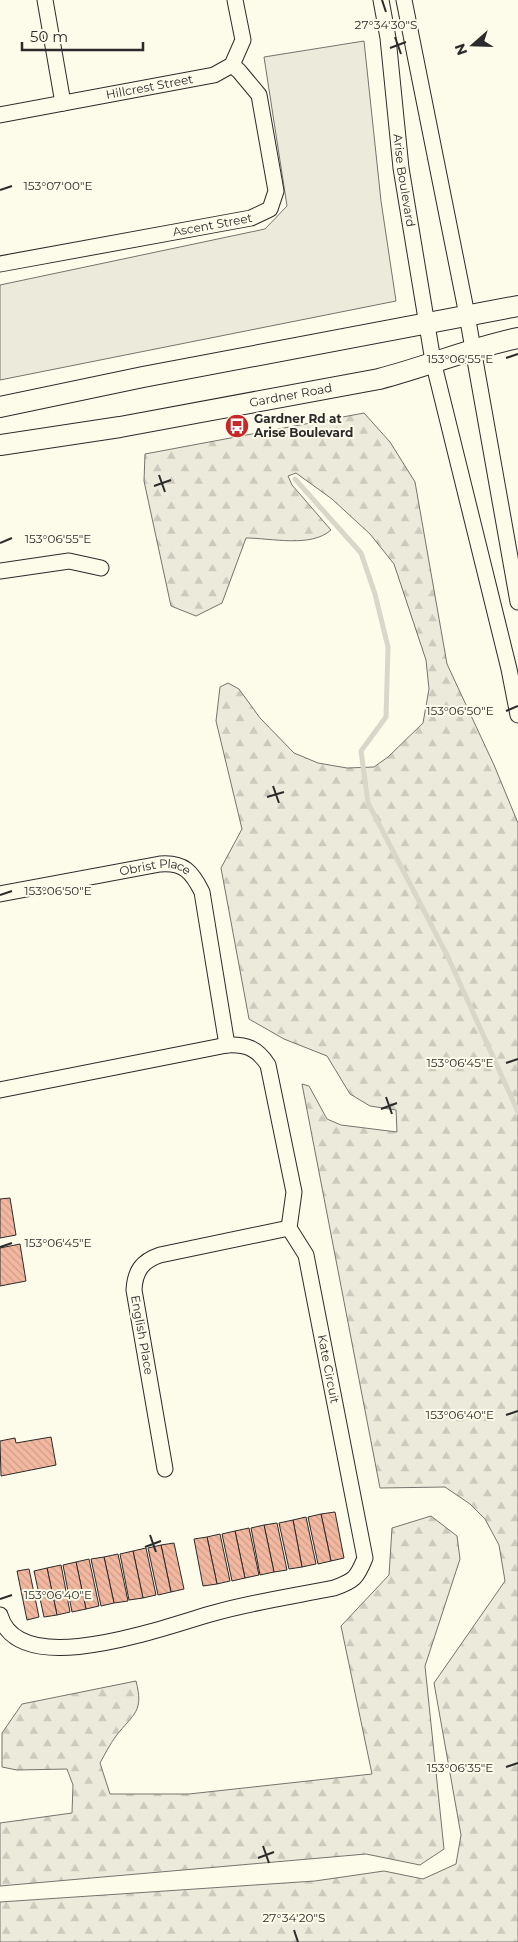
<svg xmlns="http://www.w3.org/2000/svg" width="518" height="1942" font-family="Montserrat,sans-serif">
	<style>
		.forest { fill: url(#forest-firs); stroke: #74746e }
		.green { fill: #ecebdb; stroke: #74746e }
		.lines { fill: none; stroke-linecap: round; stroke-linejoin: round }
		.stream { stroke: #d8d7c9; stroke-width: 5 }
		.building { fill: url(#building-back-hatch); stroke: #2b2b2b }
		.street-casing { stroke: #2b2b2b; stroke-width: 17 }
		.secondary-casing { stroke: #2b2b2b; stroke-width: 22 }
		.street { stroke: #fdfbea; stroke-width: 15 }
		.secondary { stroke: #fdfbea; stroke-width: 20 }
		.ticks { fill: none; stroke: #2b2b2b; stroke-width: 2 }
		.labels { text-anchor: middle; stroke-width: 4; stroke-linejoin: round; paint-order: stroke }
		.street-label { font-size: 12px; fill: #2b2b2b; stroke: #fdfbea }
		.poi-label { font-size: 12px; font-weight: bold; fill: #2b2b2b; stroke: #fdfbea; text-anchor: start }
		.ticks-label { font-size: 12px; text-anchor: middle; fill: #2b2b2b; stroke: #fdfbea; stroke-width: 4; stroke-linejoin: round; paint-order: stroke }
	</style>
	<defs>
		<pattern id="forest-firs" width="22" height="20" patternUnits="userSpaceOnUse" patternTransform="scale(1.25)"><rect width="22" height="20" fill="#ecebdb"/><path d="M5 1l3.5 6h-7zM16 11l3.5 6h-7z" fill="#cbcabc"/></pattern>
		<pattern id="building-back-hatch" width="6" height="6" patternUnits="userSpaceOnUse" patternTransform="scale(1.25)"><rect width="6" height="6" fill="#f2b8a0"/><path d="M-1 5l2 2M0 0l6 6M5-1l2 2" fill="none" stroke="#d09e8a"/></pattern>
	</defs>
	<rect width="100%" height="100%" fill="#fdfbea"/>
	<g class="forest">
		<path d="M364 413 390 442 415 482 447 664 494 765 518 823V1942H0V1902L315 1881 384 1871 423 1879 456 1864 461 1835 434 1683 505 1581 499 1545 485 1519 470 1504 445 1487 380 1488 302 1084 309 1086 327 1119 341 1125 397 1132 396 1110 370 1106 350 1094 327 1056 284 1039 249 1019 221 868 242 829 216 721 220 687 228 683 239 689 260 718 294 753 318 763 347 768 374 767 388 757 423 723 429 689 426 660 394 564 370 534 332 499 296 473 288 476 292 485 331 530C311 548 271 538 246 538L222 603 196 616 171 606 144 481 145 454Z"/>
		<path d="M431 1516 457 1536 460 1559 425 1666 444 1849 420 1865 366 1854 0 1886V1823L72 1813 73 1785 67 1769 17 1770 2 1767V1733L22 1704 136 1681C144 1712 134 1713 116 1736 110 1744 105 1754 100 1763L110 1794H189L372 1774 341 1626 389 1575 392 1528Z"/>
	</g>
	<polygon class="green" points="364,41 381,201 396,301 0,380 0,285 265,229 287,206 264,57"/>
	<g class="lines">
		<polyline class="stream" points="295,479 361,553 375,594 388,647 386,717 361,751 368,803 448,957 518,1112"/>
	</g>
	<g class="building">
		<polygon points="10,1198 16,1235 0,1238 0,1199"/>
		<polygon points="20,1244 26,1281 0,1286 0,1248"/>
		<polygon points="51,1437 56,1465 1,1476 0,1441 15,1438 16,1443"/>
		<polygon points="335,1512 344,1558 331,1561 321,1514"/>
		<polygon points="321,1514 331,1561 318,1564 308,1517"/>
		<polygon points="306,1517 316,1564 302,1567 293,1520"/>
		<polygon points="293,1520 302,1567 289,1569 279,1523"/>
		<polygon points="277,1523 287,1570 274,1572 264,1525"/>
		<polygon points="264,1525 274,1572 260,1575 251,1528"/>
		<polygon points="249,1528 259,1575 245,1578 235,1531"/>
		<polygon points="235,1531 245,1578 232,1581 222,1534"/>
		<polygon points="220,1534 230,1581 217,1584 207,1537"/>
		<polygon points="207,1537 217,1584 203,1586 194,1539"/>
		<polygon points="174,1543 184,1589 171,1592 161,1545"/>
		<polygon points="161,1545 171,1592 158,1595 148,1548"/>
		<polygon points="146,1548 156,1595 143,1598 133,1551"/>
		<polygon points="133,1551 143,1598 129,1600 120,1554"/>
		<polygon points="118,1554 128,1601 114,1603 104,1557"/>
		<polygon points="104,1557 114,1603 101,1606 91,1559"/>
		<polygon points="89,1559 99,1606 86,1609 76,1562"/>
		<polygon points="76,1562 86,1609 72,1612 63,1565"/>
		<polygon points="61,1565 70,1612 57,1615 47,1568"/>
		<polygon points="47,1568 57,1615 44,1617 34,1571"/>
		<polygon points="29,1569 39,1617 27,1620 17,1571"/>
	</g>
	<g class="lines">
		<g class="street-casing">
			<g id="street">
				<polyline points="45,0 63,103"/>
				<path id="s1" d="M381 0 388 38 401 168 433 361 509 669 518 715"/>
				<polyline points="404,0 467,315 518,602"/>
				<path id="s2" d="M0 115 214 75 232 65 243 40 235 0"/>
				<path id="s3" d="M0 264 251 218 270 209 276 191 259 95 239 71 232 65"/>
				<polyline points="0,571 69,561 101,568"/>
				<path id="s4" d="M0 894 160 864C184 862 192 872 202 892L227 1045"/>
				<path id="s5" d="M0 1090 227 1045C246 1044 257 1048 268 1065L294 1192 289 1228 306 1255 365 1558C357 1578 354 1581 334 1588 294 1596 253 1602 214 1613 169 1625 19 1683 0 1615"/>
				<path d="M165 1469 134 1290C135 1271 142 1261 160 1255L289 1228"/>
			</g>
		</g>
		<g class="secondary-casing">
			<g id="secondary">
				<polyline points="0,407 143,377 518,306"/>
				<path id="s6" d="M0 445 120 427 379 379C426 367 470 348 518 338"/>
			</g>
		</g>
		<use href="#street" class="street"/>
		<use href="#secondary" class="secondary"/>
	</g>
	<path class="ticks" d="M382 0 386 12M395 37 401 54M390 48 406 42M0 190 12 186M506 358 518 354M159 475 165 492M154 486 171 480M0 543 12 538M506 711 518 706M273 786 279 803M267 797 284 792M0 895 12 891M506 1063 518 1059M386 1097 392 1114M381 1109 397 1103M0 1247 12 1243M506 1415 518 1411M150 1535 156 1552M145 1547 161 1541M0 1599 12 1595M506 1767 518 1763M263 1846 269 1863M258 1858 274 1852M294 1930 298 1942"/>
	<defs>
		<g id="bus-disc" transform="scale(1.25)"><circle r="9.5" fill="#c62828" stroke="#fdfbea"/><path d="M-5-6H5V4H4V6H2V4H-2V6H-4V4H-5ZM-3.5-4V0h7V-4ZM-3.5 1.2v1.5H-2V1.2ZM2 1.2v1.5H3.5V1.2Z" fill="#fff"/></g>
	</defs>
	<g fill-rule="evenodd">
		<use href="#bus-disc" x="237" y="426"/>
	</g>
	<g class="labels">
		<g class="street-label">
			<text dy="4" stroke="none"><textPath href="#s2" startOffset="152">Hillcrest Street</textPath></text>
			<text dy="4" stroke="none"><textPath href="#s1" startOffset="182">Arise Boulevard</textPath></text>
			<text dy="4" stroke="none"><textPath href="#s3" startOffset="216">Ascent Street</textPath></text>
			<text dy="4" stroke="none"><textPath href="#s6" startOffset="295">Gardner Road</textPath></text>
			<text dy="4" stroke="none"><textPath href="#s4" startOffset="158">Obrist Place</textPath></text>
			<text transform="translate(142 1335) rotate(80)" y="4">English Place</text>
			<text dy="4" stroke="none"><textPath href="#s5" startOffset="594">Kate Circuit</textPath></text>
		</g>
		<g class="poi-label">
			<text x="254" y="423">Gardner Rd at<tspan x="254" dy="14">Arise Boulevard</tspan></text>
		</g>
	</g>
	<g class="ticks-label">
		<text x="386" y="29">27°34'30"S</text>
		<text x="58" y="190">153°07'00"E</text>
		<text x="460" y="363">153°06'55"E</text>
		<text x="58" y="543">153°06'55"E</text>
		<text x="460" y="715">153°06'50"E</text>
		<text x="58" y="895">153°06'50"E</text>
		<text x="460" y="1067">153°06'45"E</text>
		<text x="58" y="1247">153°06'45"E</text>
		<text x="460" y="1419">153°06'40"E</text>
		<text x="58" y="1599">153°06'40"E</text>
		<text x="460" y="1772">153°06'35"E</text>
		<text x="294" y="1922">27°34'20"S</text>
	</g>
	<g transform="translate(473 45) rotate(250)" stroke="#fdfbea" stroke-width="4" paint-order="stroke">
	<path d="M0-4L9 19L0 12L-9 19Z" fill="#2b2b2b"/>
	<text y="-8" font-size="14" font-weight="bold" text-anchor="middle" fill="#2b2b2b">N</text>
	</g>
	<path d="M22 42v8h121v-8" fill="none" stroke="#2b2b2b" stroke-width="2.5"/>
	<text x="30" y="42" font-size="15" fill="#2b2b2b" stroke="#fdfbea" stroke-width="4" paint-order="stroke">50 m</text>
</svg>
